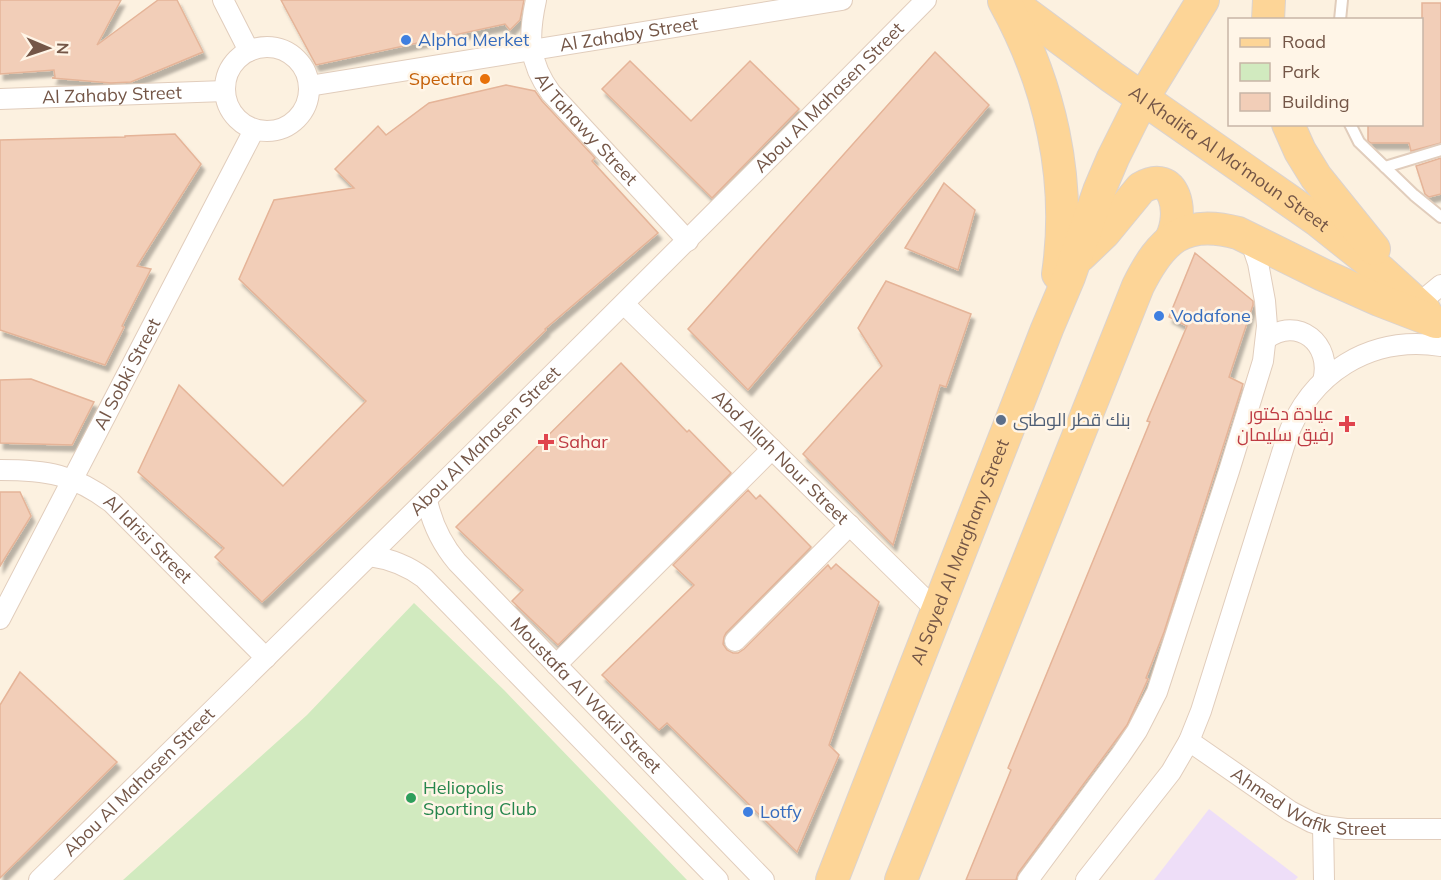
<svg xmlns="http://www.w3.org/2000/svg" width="1441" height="880" font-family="Mulish,Cairo,sans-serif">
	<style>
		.education { fill: #eedef8 }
		.green { fill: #d1eabf }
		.building { fill: #f2ceb8; stroke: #e5b498; stroke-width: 1.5; filter: url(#shadow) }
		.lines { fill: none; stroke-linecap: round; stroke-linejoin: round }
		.lane-casing { stroke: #e1cdbc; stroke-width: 14 }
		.street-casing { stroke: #e1cdbc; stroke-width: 22 }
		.primary-casing { stroke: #dbd3cf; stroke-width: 34 }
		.lane { stroke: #fff; stroke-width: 10 }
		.street { stroke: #fff; stroke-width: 20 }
		.primary { stroke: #fdd597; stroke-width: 32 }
		.shop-dot { fill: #3f7fe0; stroke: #fff5e7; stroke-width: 2 }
		.food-dot { fill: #e8710a; stroke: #fff5e7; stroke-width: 2 }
		.service-dot { fill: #5c6f8a; stroke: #fff5e7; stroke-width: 2 }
		.health-dot { fill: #e0444e; stroke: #fff5e7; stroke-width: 2 }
		.leisure-dot { fill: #2e9e5b; stroke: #fff5e7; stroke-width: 2 }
		.labels { text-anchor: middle; stroke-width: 5; stroke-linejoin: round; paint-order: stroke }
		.street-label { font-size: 18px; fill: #745647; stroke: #fff5e7 }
		.shop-label { font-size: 18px; fill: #366cbe; stroke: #fff5e7; text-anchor: start }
		.food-label { font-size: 18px; fill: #c56008; stroke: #fff5e7; text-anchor: end }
		.health-label { font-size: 18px; fill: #be3a42; stroke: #fff5e7; text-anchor: end }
		.service-label { font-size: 18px; fill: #4e5e75; stroke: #fff5e7; text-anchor: start }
		.leisure-label { font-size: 18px; fill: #27864d; stroke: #fff5e7; text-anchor: start }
	</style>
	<defs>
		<filter id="shadow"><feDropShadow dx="3.5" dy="6" stdDeviation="1.5" flood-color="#0004"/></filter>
	</defs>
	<rect width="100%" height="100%" fill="#fcf1e0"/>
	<polygon class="education" points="1209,809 1298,877 1295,880 1154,880"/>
	<polygon class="green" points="414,603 504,690 687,880 123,880 307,715"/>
	<g class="building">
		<polygon points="0,0 121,0 97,45 158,0 177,0 203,52 131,82 111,83 52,78 55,77 54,70 0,74"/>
		<polygon points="281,0 524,0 520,20 510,30 505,24 316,65"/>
		<polygon points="1422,3 1441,3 1441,143 1411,151 1409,143 1371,143 1368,141 1368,124 1422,124"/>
		<polygon points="935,52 989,105 748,390 688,329"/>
		<polygon points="630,61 691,121 750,61 799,109 712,198 602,89"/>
		<polygon points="506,85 535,91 542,101 595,158 592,161 658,233 545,329 546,330 262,602 215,557 224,548 138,472 179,385 283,486 366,401 239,279 274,200 354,188 335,169 378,126 386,135 429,103"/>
		<polygon points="175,134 201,164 137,266 151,269 122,326 124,327 105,365 0,330 0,140 125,137 125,136"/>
		<polygon points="1441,158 1441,194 1429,197 1425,194 1416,166"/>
		<polygon points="944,183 975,210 958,270 905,248"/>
		<polygon points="1195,253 1253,301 1253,305 1229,377 1243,384 1164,632 1146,678 1148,679 1127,725 1018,873 1016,880 966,880 1011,770 1008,768 1150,422 1147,421 1187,326 1169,317"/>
		<polygon points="886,281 971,314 946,387 940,385 893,545 803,454 882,366 858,328"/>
		<polygon points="621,363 687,432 689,430 731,473 558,645 512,601 523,590 456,527"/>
		<polygon points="31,379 94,402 72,445 0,443 0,380"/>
		<polygon points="748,490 756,499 760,495 811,547 726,633 724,637 723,644 727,650 733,653 738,653 744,649 828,565 831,569 836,564 879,602 829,745 839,755 797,852 667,723 659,730 602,675 694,585 673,565"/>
		<polygon points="0,492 20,492 31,516 0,566"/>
		<polygon points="20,672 117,762 0,878 0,705"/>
	</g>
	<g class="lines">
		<g class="lane-casing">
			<g id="lane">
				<polyline points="1340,20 1342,0"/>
				<polyline points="1350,124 1359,142 1414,195 1441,217"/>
				<polyline points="1385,167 1441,150"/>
			</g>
		</g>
		<g class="street-casing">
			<g id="street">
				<polyline points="223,0 249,51"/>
				<path id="s1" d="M536 0C528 36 528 62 551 93L688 241"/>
				<circle cx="267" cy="89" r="42"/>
				<path id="s2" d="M309 86 842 0"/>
				<path id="s3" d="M0 99 225 91"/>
				<path id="s4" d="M624 304 937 611"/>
				<polyline points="1418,304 1441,285"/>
				<path d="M1266 339C1298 315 1333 344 1323 381"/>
				<path id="s5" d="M0 470C46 470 74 474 112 503L266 658"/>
				<path id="s6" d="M427 500C432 524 441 543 457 562L764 880"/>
				<path d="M370 556C391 559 407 565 424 578L718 880"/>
				<path id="s7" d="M0 619 254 130"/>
				<polyline points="735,641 850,525"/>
				<polyline points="556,665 772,449"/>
				<path id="s8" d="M1189 741 1290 811 1311 822 1323 826 1346 829H1441"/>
				<polyline points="1323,826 1324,880"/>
				<path id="s9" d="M39 880C337 589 633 296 926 0"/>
				<polyline points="1028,880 1120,756 1137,731 1157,692 1229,471 1263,361 1267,326 1265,301 1258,263 1250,239"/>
				<path d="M1086 880 1171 772 1189 741 1201 711 1286 440C1310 373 1370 335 1441 346"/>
			</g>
		</g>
		<g class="primary-casing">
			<g id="primary">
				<path id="s10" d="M1008 0 1112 77 1317 220 1381 271 1425 311"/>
				<path d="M1004 1C1050 84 1072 179 1058 274"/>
				<polyline points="1268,20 1269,0"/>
				<polyline points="1288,124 1300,151 1316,177 1374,249"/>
				<path d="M1080 256 1104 233 1141 188C1176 167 1184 214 1171 239"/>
				<path id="s11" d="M832 880 1047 329 1069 277 1099 191 1113 158 1143 98 1203 0"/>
				<path d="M901 880 1138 286C1161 240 1183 218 1238 233L1323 275 1379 300 1436 322"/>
			</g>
		</g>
		<use href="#lane" class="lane"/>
		<use href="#street" class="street"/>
		<use href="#primary" class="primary"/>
	</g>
	<g class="shop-dot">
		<circle cx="406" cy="40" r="6"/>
		<circle cx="1159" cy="316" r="6"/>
		<circle cx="748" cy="812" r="6"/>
	</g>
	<circle class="food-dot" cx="485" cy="79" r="6"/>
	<circle class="service-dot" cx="1001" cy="420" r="6"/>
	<g class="health-dot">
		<path d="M1344 415h6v6h6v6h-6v6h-6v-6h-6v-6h6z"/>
		<path d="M543 433h6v6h6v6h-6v6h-6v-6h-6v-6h6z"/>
	</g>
	<circle class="leisure-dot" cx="411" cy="798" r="6"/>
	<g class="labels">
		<g class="street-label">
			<text dy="6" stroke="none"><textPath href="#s2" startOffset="324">Al Zahaby Street</textPath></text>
			<text dy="6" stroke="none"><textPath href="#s3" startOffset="112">Al Zahaby Street</textPath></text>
			<text dy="6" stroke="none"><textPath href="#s9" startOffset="1112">Abou Al Mahasen Street</textPath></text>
			<text dy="6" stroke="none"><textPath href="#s1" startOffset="148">Al Tahawy Street</textPath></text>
			<text dy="6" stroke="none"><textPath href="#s10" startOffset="272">Al Khalifa Al Ma'moun Street</textPath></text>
			<text dy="6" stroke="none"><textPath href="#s7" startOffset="276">Al Sobki Street</textPath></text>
			<text dy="6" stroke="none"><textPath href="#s9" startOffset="626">Abou Al Mahasen Street</textPath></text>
			<text dy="6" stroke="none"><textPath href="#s4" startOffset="219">Abd Allah Nour Street</textPath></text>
			<text dy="6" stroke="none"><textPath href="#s5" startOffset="170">Al Idrisi Street</textPath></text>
			<text dy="6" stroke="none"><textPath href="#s11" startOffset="352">Al Sayed Al Marghany Street</textPath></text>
			<text dy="6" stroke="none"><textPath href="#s6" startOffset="255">Moustafa Al Wakil Street</textPath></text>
			<text dy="6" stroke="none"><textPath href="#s9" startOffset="140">Abou Al Mahasen Street</textPath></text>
			<text dy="6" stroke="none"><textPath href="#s8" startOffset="138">Ahmed Wafik Street</textPath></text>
		</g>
		<g class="shop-label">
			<text x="418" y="46">Alpha Merket</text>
			<text x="1171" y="322">Vodafone</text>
			<text x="760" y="818">Lotfy</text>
		</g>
		<g class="food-label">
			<text x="473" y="85">Spectra</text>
		</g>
		<g class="health-label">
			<text x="1334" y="420">عيادة دكتور<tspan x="1334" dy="21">رفيق سليمان</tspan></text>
			<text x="558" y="448" text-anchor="start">Sahar</text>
		</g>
		<g class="service-label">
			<text x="1013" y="426">بنك قطر الوطنى</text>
		</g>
		<g class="leisure-label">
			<text x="423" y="794">Heliopolis<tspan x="423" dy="21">Sporting Club</tspan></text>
		</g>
	</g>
	<rect x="1228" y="18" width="195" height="108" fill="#fff5e7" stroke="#c7b5a7" stroke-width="1.5"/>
	<rect x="1240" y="38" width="30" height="9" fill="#fdd597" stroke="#c7b5a7" stroke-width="1.5"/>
	<text x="1282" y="48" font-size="18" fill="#745647">Road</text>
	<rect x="1240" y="63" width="30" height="18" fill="#d1eabf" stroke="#c7b5a7" stroke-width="1.5"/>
	<text x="1282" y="78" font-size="18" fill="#745647">Park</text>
	<rect x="1240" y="93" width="30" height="18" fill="#f2ceb8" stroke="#c7b5a7" stroke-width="1.5"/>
	<text x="1282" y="108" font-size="18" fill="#745647">Building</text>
	<g transform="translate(48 48) rotate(92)" stroke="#fff5e7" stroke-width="4.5" paint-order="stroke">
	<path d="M0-4.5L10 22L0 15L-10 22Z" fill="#745647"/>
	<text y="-9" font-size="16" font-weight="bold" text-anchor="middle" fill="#745647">N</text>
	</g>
</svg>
